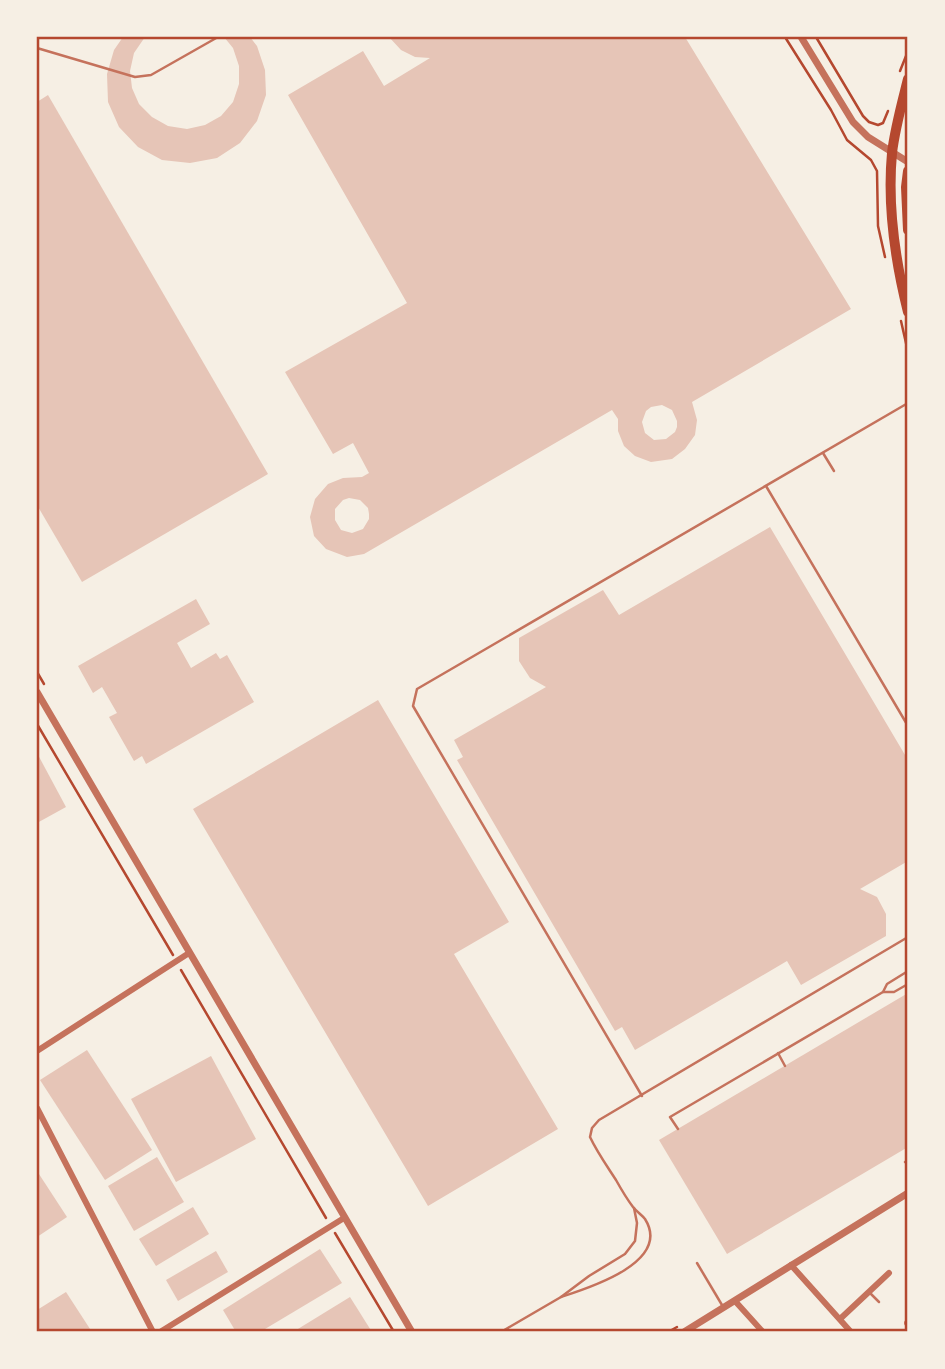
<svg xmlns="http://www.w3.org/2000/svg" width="945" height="1369" font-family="'Noto Sans',sans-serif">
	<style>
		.building { fill: #e6c5b7; fill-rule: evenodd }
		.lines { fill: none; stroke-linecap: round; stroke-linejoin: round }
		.path { stroke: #b5482f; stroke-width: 2.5 }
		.service { stroke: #c5725c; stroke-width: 2.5 }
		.minor { stroke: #c5725c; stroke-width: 6 }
		.tertiary { stroke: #c5725c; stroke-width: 7 }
		.trunk { stroke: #b5482f; stroke-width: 10 }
		.neatline { fill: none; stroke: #b5482f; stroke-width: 2.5 }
	</style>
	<rect width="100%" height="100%" fill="#f6efe4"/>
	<g class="building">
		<polygon points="123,37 145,37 134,53 130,71 132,88 139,104 152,117 168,126 187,129 205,125 221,116 233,102 239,84 239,66 233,48 224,37 250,37 257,46 265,70 266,95 257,121 240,143 217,158 190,163 162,160 138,147 119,127 108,102 107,74 114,50"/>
		<path d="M389 37H685L851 309 692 402 697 420 695 435 685 449 672 459 651 462 635 456 624 446 618 431V419L612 410 364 554 347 557 326 549 314 536 310 517 315 499 328 484 343 478 362 477 369 473 353 443 333 454 285 372 407 303 288 95 363 51 384 86 430 58 415 57 401 50ZM662 405 672 410 677 421V427L675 432 666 439 654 440 645 433 642 422 646 411 651 407ZM349 498 360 500 368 508 369 514V519L363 529 352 533 341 530 335 520V509L343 500Z"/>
		<polygon points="48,95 268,474 82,582 37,505 37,102"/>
		<polygon points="770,527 908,760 908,861 860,889 877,897 886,914 886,936 801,985 787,961 635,1050 622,1027 615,1031 457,760 463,757 454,740 546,687 530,678 519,661 519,638 603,590 619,615"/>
		<polygon points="196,599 210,624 177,643 191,668 216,653 220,659 227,655 254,702 146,764 142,756 134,761 109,717 117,713 102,687 93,693 78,666"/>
		<polygon points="378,700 509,922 454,954 558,1129 428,1206 193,809"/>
		<polygon points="37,753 66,807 37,823"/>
		<polygon points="908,993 908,1147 727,1254 659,1140"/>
		<polygon points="87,1050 152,1150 105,1180 40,1080"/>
		<polygon points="211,1056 256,1139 176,1182 131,1099"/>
		<polygon points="157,1157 184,1202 134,1231 108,1186"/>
		<polygon points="37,1171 67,1217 37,1237"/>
		<polygon points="193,1207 209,1234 156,1266 139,1239"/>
		<polygon points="320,1249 342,1283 260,1332 236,1332 223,1310"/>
		<polygon points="216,1251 228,1272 178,1301 166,1280"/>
		<polygon points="66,1292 92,1332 37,1332 37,1310"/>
		<polygon points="350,1297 372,1332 293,1332"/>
	</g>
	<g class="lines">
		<g class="path">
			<polyline points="785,37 831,110 847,140 871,160 877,171 878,226 885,257"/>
			<polyline points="816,37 863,116 869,122 878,125 883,123 888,111"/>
			<polyline points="900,71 908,51"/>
			<polyline points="901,321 908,352"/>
			<polyline points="37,672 44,684"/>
			<polyline points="37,724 173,955"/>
			<polyline points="181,970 326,1218"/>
			<polyline points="335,1233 394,1332"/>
			<polyline points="668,1332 677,1327"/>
		</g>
		<g class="service">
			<polyline points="37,48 135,77 151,75 218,37"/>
			<polyline points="823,453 834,471"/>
			<polyline points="766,486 908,726"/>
			<polyline points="883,992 887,984 908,971"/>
			<polyline points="778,1053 785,1066"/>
			<polyline points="642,1096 413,706 417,689 908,403"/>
			<polyline points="678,1129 670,1117 883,992 894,992 908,984"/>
			<polyline points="905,1162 908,1160"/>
			<polyline points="697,1263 722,1305"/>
			<polyline points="869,1292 879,1302"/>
			<path d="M561 1297C589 1288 672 1262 645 1219 642 1215 637 1212 633 1207 627 1199 621 1189 616 1180 607 1166 597 1152 590 1137L592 1128 599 1120 908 937"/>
			<polyline points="501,1332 561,1297 589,1276 625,1254 635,1241 637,1223 634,1208"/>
		</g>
		<g class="minor">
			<polyline points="37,1051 189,953"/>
			<polyline points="37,1108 153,1332"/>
			<polyline points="791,1265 851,1332"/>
			<polyline points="735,1301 763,1332"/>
			<polyline points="840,1319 889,1273"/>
			<polyline points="907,1323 908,1323"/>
			<polyline points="160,1332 344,1218"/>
		</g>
		<g class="tertiary">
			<polyline points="801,37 853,122 868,137 908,162"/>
			<polyline points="37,692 412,1332"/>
			<polyline points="684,1332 908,1193"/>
		</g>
		<g class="trunk">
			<path d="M908 79C902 103 895 128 892 153 887 207 895 260 908 312"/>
			<polyline points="908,171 906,187 908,230"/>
		</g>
	</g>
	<rect width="945" height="1369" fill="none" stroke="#f6efe4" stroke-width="77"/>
	<rect x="38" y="38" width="868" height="1292" class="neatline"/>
</svg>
